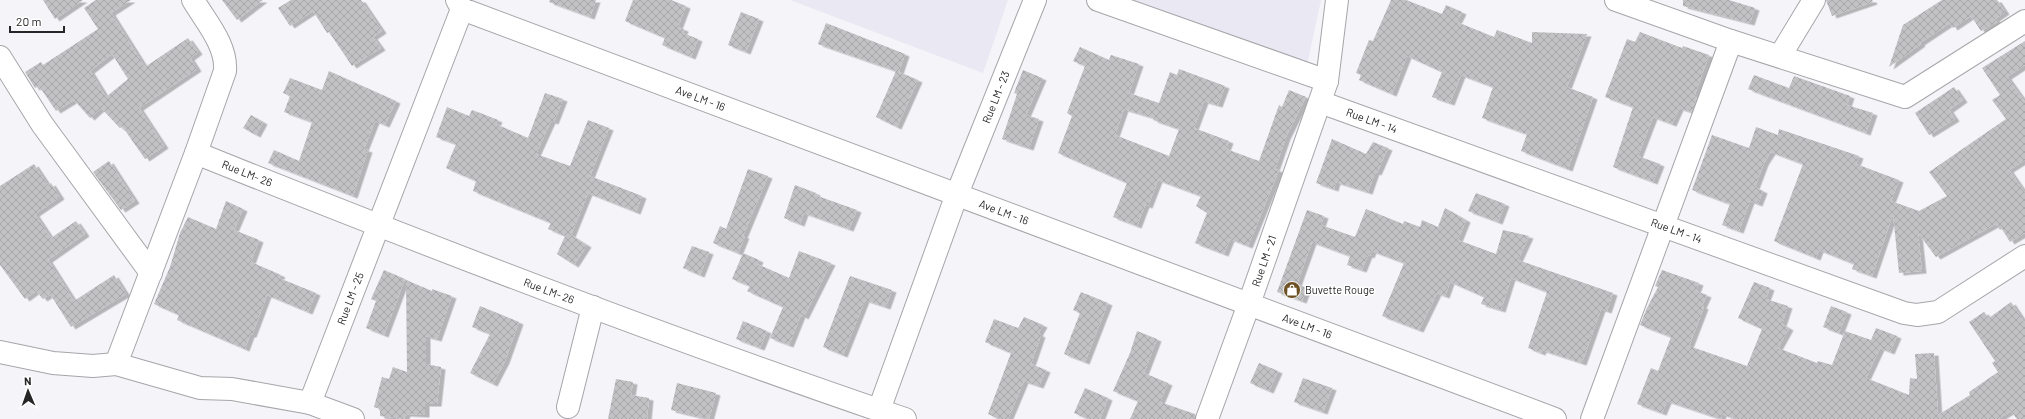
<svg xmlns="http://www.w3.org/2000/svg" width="2025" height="419" font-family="Barlow,sans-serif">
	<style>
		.built { fill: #eae8f3 }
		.building { fill: url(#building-cross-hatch); fill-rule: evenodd; filter: url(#shadow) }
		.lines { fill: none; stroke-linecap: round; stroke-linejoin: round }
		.minor-casing { stroke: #a6a5a9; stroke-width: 24 }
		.minor { stroke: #fff; stroke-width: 22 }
		.labels { text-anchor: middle; stroke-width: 3; stroke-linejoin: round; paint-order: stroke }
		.street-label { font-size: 11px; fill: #262627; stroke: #fff }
		.poi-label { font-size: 11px; fill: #262627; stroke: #fff; text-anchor: start }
	</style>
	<defs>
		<pattern id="building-cross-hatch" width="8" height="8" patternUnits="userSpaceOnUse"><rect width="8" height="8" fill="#c2c2c5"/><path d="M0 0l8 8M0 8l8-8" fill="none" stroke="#a7a7a9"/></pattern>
		<filter id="shadow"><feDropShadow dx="4.5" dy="2.5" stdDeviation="0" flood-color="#0004"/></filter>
	</defs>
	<rect width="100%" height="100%" fill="#f5f4f8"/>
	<g class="built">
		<polygon points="790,0 1008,0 983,73"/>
		<polygon points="1104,0 1321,0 1306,70"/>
	</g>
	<g class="building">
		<polygon points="43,0 83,0 55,19"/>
		<path d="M96 0H131L111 13 145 67 188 38 198 52 190 58 197 69 139 108 164 146 145 159 122 126 120 128 101 108 90 118 74 100 56 111 39 86 35 88 25 72 41 62 43 65 98 29 84 8ZM112 54 128 79 106 97 90 71Z"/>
		<polygon points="222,0 263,0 237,20"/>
		<polygon points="291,0 361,0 382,31 373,37 381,48 352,66 329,32 327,33 313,11 290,26 278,8"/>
		<polygon points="550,0 596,0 590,17 549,2"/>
		<polygon points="633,0 671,0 686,6 678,27 684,29 683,33 698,39 691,57 662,45 665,38 625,21"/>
		<polygon points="1391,0 1406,0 1442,14 1446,5 1462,12 1457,22 1494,37 1497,30 1532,43 1532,32 1587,34 1567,87 1593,97 1568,169 1521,151 1527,134 1482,118 1493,87 1461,75 1450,103 1432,97 1442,72 1407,56 1392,94 1359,80 1361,75 1356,73 1369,40 1373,41"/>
		<polygon points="1683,0 1729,0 1755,8 1750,23 1683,6"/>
		<polygon points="1826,0 1872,0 1873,2 1832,16"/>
		<polygon points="1942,0 1997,0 2005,12 1995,19 1997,22 1981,31 1971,16 1953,28 1950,23 1920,43 1921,44 1889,67 1903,25"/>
		<polygon points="741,12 759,19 746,52 728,45"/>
		<polygon points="826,23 905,54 899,72 918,80 897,127 876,117 896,71 818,44"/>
		<polygon points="1640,32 1682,48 1683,46 1709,55 1694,97 1697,98 1691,112 1679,108 1672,124 1653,117 1638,156 1660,164 1653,182 1613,167 1633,107 1605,97 1627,39 1635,42"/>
		<polygon points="2025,41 2025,65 2007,77 2025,102 2025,160 2009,170 2025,193 2025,233 2010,242 2002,229 2000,230 1996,224 1936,257 1918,233 1922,271 1899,273 1893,214 1872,276 1852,269 1854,264 1819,250 1816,258 1774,241 1803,164 1771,152 1764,163 1755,187 1763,191 1758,204 1750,201 1739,231 1722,225 1730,204 1692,190 1712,135 1749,148 1756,127 1778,135 1779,129 1859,156 1856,164 1899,180 1891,201 1919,211 1947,196 1929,172 2006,119 1992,100 2000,95 1982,68"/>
		<path d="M1080 47 1109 60 1111 55 1139 64 1129 93 1159 103 1170 72 1177 75 1179 69 1225 86 1218 105 1204 101 1194 128 1229 141 1226 149 1259 161 1279 105 1282 107 1289 90 1306 97 1286 137 1275 169 1279 170 1248 246 1230 239 1224 254 1195 243 1207 213 1196 206 1201 196 1158 180 1148 206 1145 205 1137 226 1113 217 1127 183 1058 153 1072 116 1067 113 1085 66 1073 61ZM1124 109 1154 118 1153 120 1179 129 1169 156 1115 135Z"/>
		<polygon points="1023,70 1042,78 1026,115 1039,119 1029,148 1002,139 1017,94 1014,93"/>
		<polygon points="329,71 396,101 385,125 375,121 364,149 368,150 353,196 268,163 274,150 299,161 312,122 284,112 290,96 283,93 290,78 322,90"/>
		<polygon points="1754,75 1789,88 1794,76 1850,96 1847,105 1873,113 1866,133 1748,89"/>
		<polygon points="1954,87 1963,100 1949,110 1955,119 1929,135 1915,113"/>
		<polygon points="545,93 563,99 554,122 551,121 536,154 570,166 588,120 609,128 590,176 642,196 636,212 588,193 571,235 587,245 574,265 557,254 565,236 548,229 551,223 473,191 476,181 446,168 456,144 436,137 447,107 469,116 472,110 483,114 498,120 496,124 528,138"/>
		<polygon points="251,115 263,122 256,135 243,128"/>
		<polygon points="1332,139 1366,154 1373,142 1388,148 1377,173 1375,172 1368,192 1336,182 1334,189 1316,183"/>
		<polygon points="109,161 135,201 121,210 93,172"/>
		<polygon points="34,164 48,185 51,183 60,197 35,214 51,238 76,221 85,234 48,260 74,301 114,275 126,294 71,327 50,294 43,299 36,291 25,299 0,265 0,186"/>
		<polygon points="748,169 768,176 743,236 745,236 738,253 713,243 720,226 726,229"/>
		<polygon points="795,185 816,193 815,195 857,210 849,229 804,213 800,224 784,218"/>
		<polygon points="1476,193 1505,204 1498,222 1468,211"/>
		<polygon points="226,201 243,209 234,230 259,240 251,262 281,275 279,278 316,293 308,312 267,295 252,335 250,335 245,349 177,320 179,315 154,304 170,267 180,233 188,217 216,229"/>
		<polygon points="1445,208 1466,220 1458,240 1496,254 1503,230 1529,236 1518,260 1613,293 1607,311 1601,309 1582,363 1542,350 1541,353 1528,348 1547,292 1511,278 1501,310 1481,304 1484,297 1450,282 1445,296 1437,293 1419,330 1382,316 1404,263 1372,251 1370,256 1368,255 1362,270 1347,265 1350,256 1312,242 1297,284 1307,288 1302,301 1277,292 1307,210 1324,216 1321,225 1355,237 1366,209 1403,224 1404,221 1420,227 1422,220 1438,227"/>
		<polygon points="692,246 709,252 700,275 683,268"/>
		<polygon points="799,251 831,263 804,317 801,315 789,345 770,338 783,307 747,291 750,286 732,279 743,253 759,260 757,264 789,278"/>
		<polygon points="384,270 405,279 384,335 366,328 376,301 371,299"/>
		<polygon points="1662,270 1699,283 1696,291 1707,295 1702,306 1704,307 1689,346 1747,366 1762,329 1738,318 1754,282 1770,288 1766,299 1788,306 1782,324 1789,328 1778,348 1817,363 1818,361 1832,365 1845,331 1871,340 1876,328 1897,336 1890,352 1880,348 1866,378 1909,395 1910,378 1917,379 1915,354 1934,353 1938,415 1970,395 1969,392 1998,372 1992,363 1995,361 1969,322 1984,312 1989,318 2011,302 2025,323 2025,419 2017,419 2011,411 1998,419 1735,419 1722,414 1721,419 1667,401 1662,413 1637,404 1651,368 1658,371 1671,337 1640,325 1647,308 1658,287 1655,286"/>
		<polygon points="850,276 892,290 886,307 865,300 843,355 823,347"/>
		<polygon points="406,280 432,291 432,289 452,296 437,339 426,336 426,364 441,367 437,404 425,404 425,415 406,414 404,419 380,416 380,409 374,407 382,377 389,379 393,367 407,372"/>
		<polygon points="1081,292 1108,303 1085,362 1064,354 1080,313 1073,310"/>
		<polygon points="480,306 519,322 505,361 493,384 470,373 490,334 472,327"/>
		<polygon points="1831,306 1847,312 1839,333 1823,327"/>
		<polygon points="1024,317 1043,325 1038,334 1041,335 1031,364 1046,370 1039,386 1024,381 1008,419 999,419 988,414 1011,353 985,342 994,319 1018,328"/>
		<polygon points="743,321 767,331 760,348 736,339"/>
		<polygon points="1137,331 1157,339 1144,373 1168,383 1160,402 1195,414 1195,419 1130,419 1138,401 1113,391 1130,353"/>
		<polygon points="1259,363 1278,371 1269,391 1250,383"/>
		<polygon points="1303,378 1332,388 1323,412 1294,402"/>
		<polygon points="616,379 633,382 631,395 649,398 647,419 608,419"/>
		<polygon points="677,383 716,393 709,419 671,410"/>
		<polygon points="1085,388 1108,398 1100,419 1088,419 1074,413"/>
	</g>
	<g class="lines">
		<g class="minor-casing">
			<g id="minor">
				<path id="s1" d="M457 0 462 9 1555 419"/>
				<polyline points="1098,0 1327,81"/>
				<polyline points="1616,0 1731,41 1905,97 2025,21"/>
				<polyline points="1780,56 1814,0"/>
				<polyline points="0,57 42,124 151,273"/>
				<path id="s2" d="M1320 102 1904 313 1917 315 1938 312 2025 256"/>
				<path id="s3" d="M196 153C430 247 666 338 905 419"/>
				<path id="s4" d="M0 352 53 363 93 366 116 364 200 388 232 389 310 403 462 9"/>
				<path d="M116 364 196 153 225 71C227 45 206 22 193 0"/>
				<polyline points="310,403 353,419"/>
				<polyline points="568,407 593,307"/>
				<path id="s5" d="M879 410 957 194 1035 0"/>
				<path id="s6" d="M1207 419 1249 304 1327 81 1337 0"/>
				<polyline points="1592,419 1731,41"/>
			</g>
		</g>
		<use href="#minor" class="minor"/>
	</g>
	<defs>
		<g id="shop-disc" transform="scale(0.9)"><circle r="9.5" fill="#6d5124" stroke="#fff"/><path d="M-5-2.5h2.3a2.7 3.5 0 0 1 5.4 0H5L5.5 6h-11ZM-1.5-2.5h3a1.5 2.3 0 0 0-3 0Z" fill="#fff"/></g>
	</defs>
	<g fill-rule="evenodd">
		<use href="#shop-disc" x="1292" y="290"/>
	</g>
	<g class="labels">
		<g class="street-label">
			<text dy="4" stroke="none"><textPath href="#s5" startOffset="334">Rue LM - 23</textPath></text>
			<text dy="4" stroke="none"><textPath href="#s1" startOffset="265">Ave LM - 16</textPath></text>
			<text dy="4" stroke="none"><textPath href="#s2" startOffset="55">Rue LM - 14</textPath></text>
			<text dy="4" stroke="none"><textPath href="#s3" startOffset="55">Rue LM- 26</textPath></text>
			<text dy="4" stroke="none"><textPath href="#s1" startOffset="589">Ave LM - 16</textPath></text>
			<text dy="4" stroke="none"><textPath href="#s2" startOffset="379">Rue LM - 14</textPath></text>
			<text dy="4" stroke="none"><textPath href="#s6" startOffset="168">Rue LM - 21</textPath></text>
			<text dy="4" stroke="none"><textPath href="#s3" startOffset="379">Rue LM- 26</textPath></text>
			<text dy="4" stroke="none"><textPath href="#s4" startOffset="428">Rue LM - 25</textPath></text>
			<text dy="4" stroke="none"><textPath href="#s1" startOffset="913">Ave LM - 16</textPath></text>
		</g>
		<g class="poi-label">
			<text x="1305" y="294">Buvette Rouge</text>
		</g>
	</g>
	<g transform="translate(28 391) rotate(358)" stroke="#ffffff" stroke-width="3" paint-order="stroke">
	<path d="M0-3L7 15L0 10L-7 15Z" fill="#262627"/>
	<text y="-6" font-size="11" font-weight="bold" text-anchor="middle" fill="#262627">N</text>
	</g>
	<path d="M10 26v6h54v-6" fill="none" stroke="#262627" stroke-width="2"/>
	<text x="16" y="26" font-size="12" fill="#262627" stroke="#ffffff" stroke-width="3" paint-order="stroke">20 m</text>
</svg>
